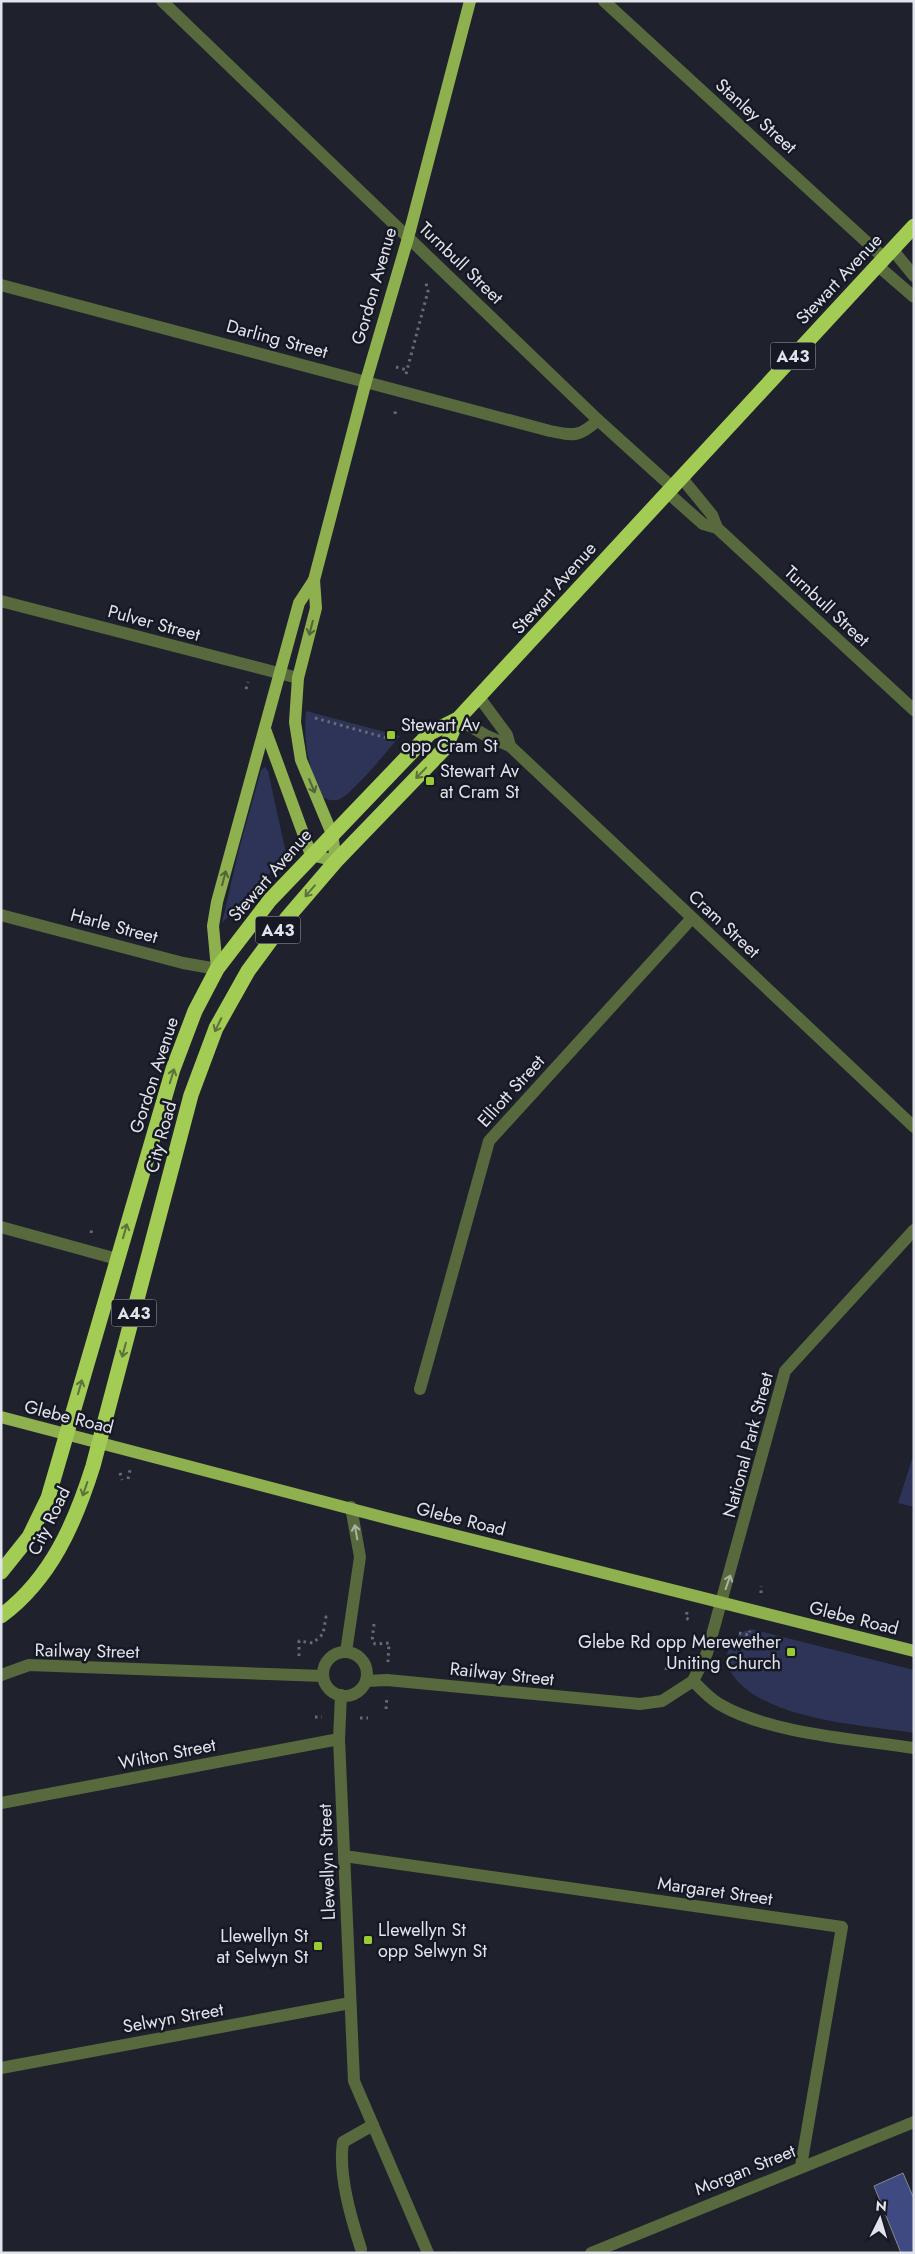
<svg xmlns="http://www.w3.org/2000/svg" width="915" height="2254" font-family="Jost,sans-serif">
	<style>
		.green { fill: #2d3457 }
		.building { fill: #404a82; stroke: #838694 }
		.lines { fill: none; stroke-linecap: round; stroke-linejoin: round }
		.path { stroke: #686b75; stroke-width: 3; stroke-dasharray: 2.5 4; stroke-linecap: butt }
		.minor { stroke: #58693d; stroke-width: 12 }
		.major { stroke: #8eb04f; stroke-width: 12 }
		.highway { stroke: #a3cc55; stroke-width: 15 }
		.oneway { stroke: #526439 }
		.oneway2 { stroke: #5c723c }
		.oneway3 { stroke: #abb3a6 }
		.poi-dot { fill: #9bcb32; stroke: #161923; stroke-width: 2 }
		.labels { text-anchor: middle; stroke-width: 5; stroke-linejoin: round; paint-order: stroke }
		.shield { fill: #161923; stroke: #a5a7b0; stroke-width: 1 }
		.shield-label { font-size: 16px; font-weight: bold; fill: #e2e4ec }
		.street-label { font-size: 18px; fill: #e2e4ec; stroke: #161923 }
		.poi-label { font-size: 18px; fill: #e2e4ec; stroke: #161923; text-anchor: start }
	</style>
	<rect width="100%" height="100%" fill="#1f222d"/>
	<g class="green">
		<path d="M306 711 400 736C388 750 354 792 340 799 333 802 327 799 321 797 309 766 303 745 306 711Z"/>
		<polygon points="265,767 268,771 286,853 278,865 222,923 238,853 261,770"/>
		<polygon points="914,1453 914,1507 898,1503"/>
		<path d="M751 1629 914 1670V1733C862 1725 763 1720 732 1674 727 1667 725 1656 729 1648 733 1638 740 1632 751 1629Z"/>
	</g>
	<polygon class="building" points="903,2173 914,2199 914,2253 901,2253 874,2186"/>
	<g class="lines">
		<g class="path">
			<polyline points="396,367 407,370"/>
			<polyline points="406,374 428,291 426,283"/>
			<polyline points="395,414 396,408"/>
			<polyline points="246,689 248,682"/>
			<polyline points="315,718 387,738"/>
			<polyline points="91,1233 92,1228"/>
			<polyline points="120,1473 122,1480"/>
			<polyline points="128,1479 130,1470"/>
			<polyline points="761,1593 761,1586"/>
			<polyline points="687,1612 686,1618 692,1621"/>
			<polyline points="374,1624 372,1641 375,1644 389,1643 388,1662"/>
			<polyline points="739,1633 749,1635 750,1631"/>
			<polyline points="299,1656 299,1641 313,1643 323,1634 326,1617 331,1618"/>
			<polyline points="666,1670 668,1661"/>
			<polyline points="386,1709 387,1696"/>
			<polyline points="315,1717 322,1717"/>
			<polyline points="360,1718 368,1718"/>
			<polyline points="454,2253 455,2253"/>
		</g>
		<g class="minor">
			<polyline points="162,1 598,420 672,487"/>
			<polyline points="604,1 884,258"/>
			<polyline points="892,249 914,276"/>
			<polyline points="877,265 914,297"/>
			<path d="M1 285 550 431C574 436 580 437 598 420"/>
			<polyline points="681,477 712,515 717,528"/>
			<polyline points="667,492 703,524 717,528 914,710"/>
			<polyline points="1,601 298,678"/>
			<polyline points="479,697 507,735 510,746"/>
			<polyline points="458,719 485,735 510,746 914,1127"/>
			<polyline points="1,915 183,963 217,969"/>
			<polyline points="1,1227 117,1259"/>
			<polyline points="420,1389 489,1141 692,918"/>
			<polyline points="346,1652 360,1557 351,1507"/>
			<circle cx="345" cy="1674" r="22"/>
			<polyline points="1,1675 29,1665 323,1676"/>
			<polyline points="366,1681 387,1680 640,1704 662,1701 693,1681 707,1653 785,1371 914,1230"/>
			<path d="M693 1681C701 1689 709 1698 719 1704 770 1734 855 1739 914 1748"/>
			<polyline points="341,1695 339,1739 354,2081 428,2253"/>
			<polyline points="1,1803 339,1739"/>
			<polyline points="344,1856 842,1927 801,2166"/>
			<polyline points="1,2068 350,2003"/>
			<path d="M361 2249C351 2218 338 2174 343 2142L373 2125"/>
			<polyline points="591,2253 914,2122"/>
		</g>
		<g class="major">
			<polyline points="265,729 311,855 336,861 332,834 301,760 295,722 298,678 316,608 314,580 366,381 408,238 470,1"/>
			<polyline points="217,969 213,926 217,902 299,603 314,580"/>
			<polyline points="1,1417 386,1518 914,1651"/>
		</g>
		<g class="highway">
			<polyline points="1,1572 29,1537 48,1498 173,1069 195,1011 217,969 270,900 430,733 458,719 914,226"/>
			<path d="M1 1616C51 1579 75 1523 93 1466L191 1095 216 1028 248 971 287 918 336 861 445 748 458 719"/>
		</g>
	</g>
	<defs><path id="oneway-shaft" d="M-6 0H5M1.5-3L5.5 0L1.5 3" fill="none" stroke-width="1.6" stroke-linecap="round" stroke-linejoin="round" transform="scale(1.25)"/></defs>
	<g class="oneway">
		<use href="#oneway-shaft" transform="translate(311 628) rotate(104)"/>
		<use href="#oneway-shaft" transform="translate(312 786) rotate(67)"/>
		<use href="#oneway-shaft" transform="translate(224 878) rotate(-75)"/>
	</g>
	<g class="oneway2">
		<use href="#oneway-shaft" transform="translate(421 773) rotate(134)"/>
		<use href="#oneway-shaft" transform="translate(310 891) rotate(131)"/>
		<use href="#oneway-shaft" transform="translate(218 1025) rotate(116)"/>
		<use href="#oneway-shaft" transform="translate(172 1076) rotate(-73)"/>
		<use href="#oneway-shaft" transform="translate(125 1231) rotate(-74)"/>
		<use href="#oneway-shaft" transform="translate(124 1350) rotate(105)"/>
		<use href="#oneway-shaft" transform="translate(80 1387) rotate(-74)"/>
		<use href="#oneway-shaft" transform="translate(85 1489) rotate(109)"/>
	</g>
	<g class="oneway3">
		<use href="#oneway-shaft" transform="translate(356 1532) rotate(-100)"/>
		<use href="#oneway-shaft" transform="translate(728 1582) rotate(-71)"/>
	</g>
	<g class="poi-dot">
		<rect x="386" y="730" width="10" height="10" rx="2.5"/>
		<rect x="425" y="776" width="10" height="10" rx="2.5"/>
		<rect x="786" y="1647" width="10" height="10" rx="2.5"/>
		<rect x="363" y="1935" width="10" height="10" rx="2.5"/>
		<rect x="313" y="1941" width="10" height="10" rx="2.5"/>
	</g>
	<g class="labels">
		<g class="shield">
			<rect x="770.5" y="342.5" width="45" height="27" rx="4"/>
			<rect x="255.5" y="916.5" width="45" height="27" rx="4"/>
			<rect x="111.5" y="1299.5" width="45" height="27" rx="4"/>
		</g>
		<g class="shield-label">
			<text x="793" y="362">A43</text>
			<text x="278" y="936">A43</text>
			<text x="134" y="1319">A43</text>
		</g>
		<g class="street-label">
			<text transform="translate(756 116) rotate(42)" y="6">Stanley Street</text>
			<text transform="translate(461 263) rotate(44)" y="6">Turnbull Street</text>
			<text transform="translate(839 279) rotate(-47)" y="6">Stewart Avenue</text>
			<text transform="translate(374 286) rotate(-74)" y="6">Gordon Avenue</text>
			<text transform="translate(277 339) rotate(15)" y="6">Darling Street</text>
			<text transform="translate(554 588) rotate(-48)" y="6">Stewart Avenue</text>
			<text transform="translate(827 606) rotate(43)" y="6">Turnbull Street</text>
			<text transform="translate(154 623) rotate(15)" y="6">Pulver Street</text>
			<text transform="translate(270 875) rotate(-49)" y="6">Stewart Avenue</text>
			<text transform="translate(724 924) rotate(43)" y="6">Cram Street</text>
			<text transform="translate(114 926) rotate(15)" y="6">Harle Street</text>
			<text transform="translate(154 1075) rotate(-72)" y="6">Gordon Avenue</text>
			<text transform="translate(511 1091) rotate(-48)" y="6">Elliott Street</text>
			<text transform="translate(161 1137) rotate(-75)" y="6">City Road</text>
			<text transform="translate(69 1417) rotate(14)" y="6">Glebe Road</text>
			<text transform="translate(748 1445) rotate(-75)" y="6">National Park Street</text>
			<text transform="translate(461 1519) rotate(14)" y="6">Glebe Road</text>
			<text transform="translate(49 1521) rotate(-64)" y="6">City Road</text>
			<text transform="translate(854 1618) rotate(14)" y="6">Glebe Road</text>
			<text transform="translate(87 1651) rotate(1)" y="6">Railway Street</text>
			<text transform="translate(502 1674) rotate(6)" y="6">Railway Street</text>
			<text transform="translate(167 1754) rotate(-11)" y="6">Wilton Street</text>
			<text transform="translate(327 1862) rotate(-92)" y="6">Llewellyn Street</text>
			<text transform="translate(715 1891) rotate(8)" y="6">Margaret Street</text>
			<text transform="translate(173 2018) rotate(-10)" y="6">Selwyn Street</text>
			<text transform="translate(745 2170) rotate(-22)" y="6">Morgan Street</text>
		</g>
		<g class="poi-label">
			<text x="401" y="731">Stewart Av<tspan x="401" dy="21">opp Cram St</tspan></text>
			<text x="440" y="777">Stewart Av<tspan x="440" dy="21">at Cram St</tspan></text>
			<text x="781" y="1648" text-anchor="end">Glebe Rd opp Merewether<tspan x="781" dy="21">Uniting Church</tspan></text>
			<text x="378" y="1936">Llewellyn St<tspan x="378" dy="21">opp Selwyn St</tspan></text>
			<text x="308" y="1942" text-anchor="end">Llewellyn St<tspan x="308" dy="21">at Selwyn St</tspan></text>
		</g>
	</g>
	<rect width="915" height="2254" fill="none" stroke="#e2e4ec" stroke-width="5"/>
	<g transform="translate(880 2219) rotate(5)" stroke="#161923" stroke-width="4" paint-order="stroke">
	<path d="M0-4L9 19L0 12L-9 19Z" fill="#e2e4ec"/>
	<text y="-8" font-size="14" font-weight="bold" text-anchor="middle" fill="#e2e4ec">N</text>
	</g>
</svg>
